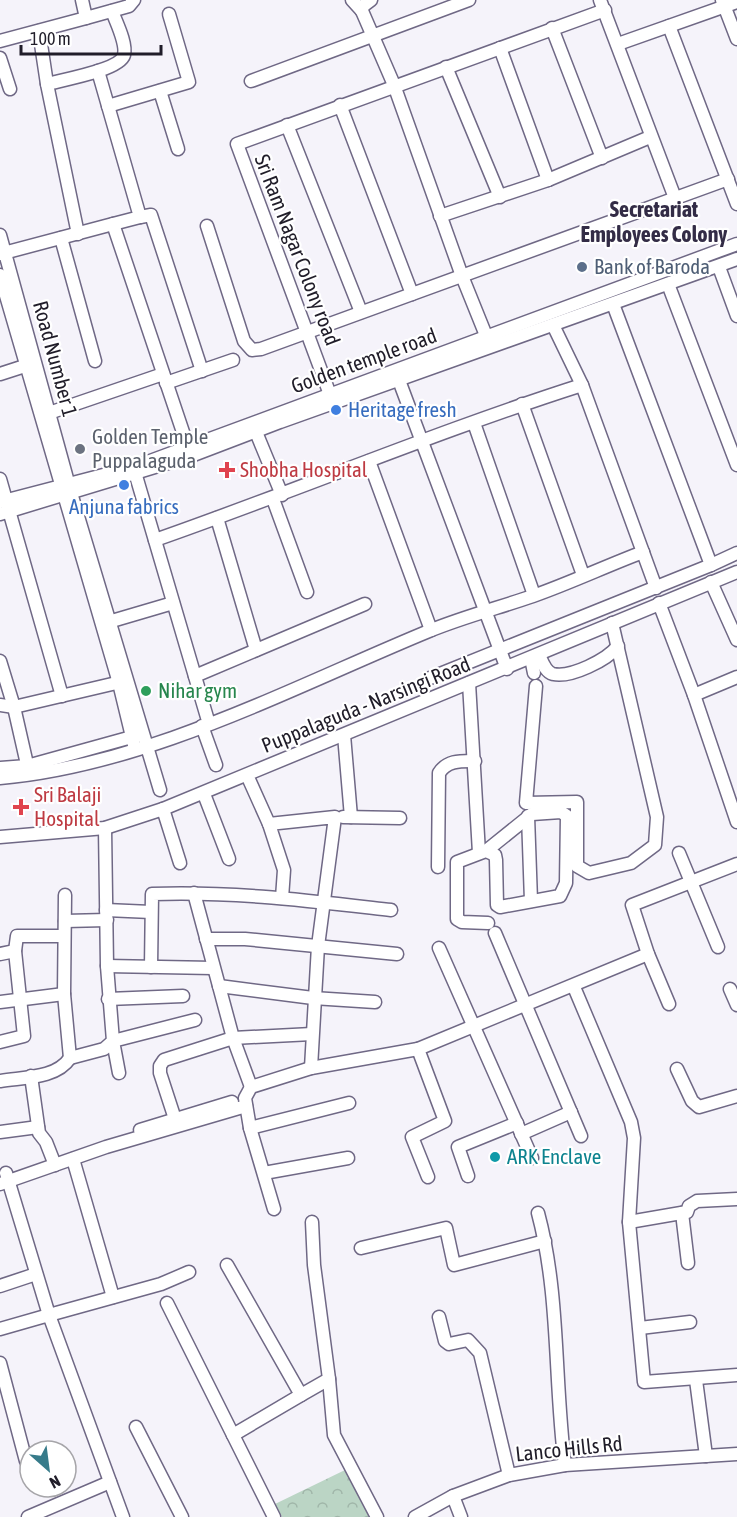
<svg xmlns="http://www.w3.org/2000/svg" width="737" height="1517" font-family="'Asap Condensed',sans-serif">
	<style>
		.forest { fill: url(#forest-crowns) }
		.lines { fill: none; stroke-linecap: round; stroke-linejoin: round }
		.minor-casing { stroke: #6f6885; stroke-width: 15 }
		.minor { stroke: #fff; stroke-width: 12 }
		.service-dot { fill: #5c6f8a; stroke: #fff; stroke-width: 2 }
		.shop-dot { fill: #3f7fe0; stroke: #fff; stroke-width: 2 }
		.worship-dot { fill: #6b7280; stroke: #fff; stroke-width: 2 }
		.health-dot { fill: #e0444e; stroke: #fff; stroke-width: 2 }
		.leisure-dot { fill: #2e9e5b; stroke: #fff; stroke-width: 2 }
		.culture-dot { fill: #0f9aa8; stroke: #fff; stroke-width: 2 }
		.labels { text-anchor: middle; stroke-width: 4.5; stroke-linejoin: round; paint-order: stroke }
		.street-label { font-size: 21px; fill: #201d29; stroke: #fff }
		.service-label { font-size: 21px; fill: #4e5e75; stroke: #fff; text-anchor: start }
		.shop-label { font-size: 21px; fill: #366cbe; stroke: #fff; text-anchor: start }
		.worship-label { font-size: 21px; fill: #5b616d; stroke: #fff; text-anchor: start }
		.health-label { font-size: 21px; fill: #be3a42; stroke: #fff; text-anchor: start }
		.leisure-label { font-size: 21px; fill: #27864d; stroke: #fff; text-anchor: start }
		.culture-label { font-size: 21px; fill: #0d838f; stroke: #fff; text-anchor: start }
		.neighbourhood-label { font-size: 22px; font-weight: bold; fill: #332c46; stroke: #fff }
	</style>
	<defs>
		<pattern id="forest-crowns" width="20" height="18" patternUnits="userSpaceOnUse" patternTransform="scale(1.5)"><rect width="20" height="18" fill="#bbd5c5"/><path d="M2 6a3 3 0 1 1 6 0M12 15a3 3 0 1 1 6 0" fill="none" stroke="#a0b6a9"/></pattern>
	</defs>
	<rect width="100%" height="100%" fill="#f5f3fa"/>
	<polygon class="forest" points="345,1470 369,1517 282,1517 275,1504"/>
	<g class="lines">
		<g class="minor-casing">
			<g id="minor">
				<polyline points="82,0 86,18 129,6 134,0"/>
				<polyline points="352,0 362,11"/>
				<polyline points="371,0 363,6 362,11 394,85 462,276 489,343"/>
				<polyline points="600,0 675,198"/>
				<polyline points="722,0 737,39"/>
				<polyline points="669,26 737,204"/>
				<polyline points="552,28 602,158"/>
				<path d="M39 31 47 84C62 80 120 70 124 55 127 43 116 22 112 11"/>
				<polyline points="0,41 86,18"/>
				<polyline points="618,44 737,2"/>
				<polyline points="500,48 548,180"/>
				<polyline points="0,58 10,89"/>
				<polyline points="446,67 500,197"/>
				<polyline points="98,71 140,217 113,224"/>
				<polyline points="251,81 469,0"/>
				<polyline points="47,84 78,234"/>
				<polyline points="160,91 178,149"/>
				<polyline points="340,105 412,294"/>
				<polyline points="108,106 189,82 169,14"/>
				<polyline points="287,125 361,312"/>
				<polyline points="440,216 548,180 650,137"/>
				<polyline points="140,217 151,215 202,371"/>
				<polyline points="207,226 244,341 252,350 261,349 728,179"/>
				<polyline points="0,235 71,493 160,790"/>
				<polyline points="61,238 95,361"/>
				<polyline points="0,254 113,224 188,447"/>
				<polyline points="719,267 737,316"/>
				<polyline points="0,275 119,683 135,749"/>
				<polyline points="668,284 737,465"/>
				<polyline points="553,325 582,385 656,588"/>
				<polyline points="0,374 31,364"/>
				<polyline points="397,375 507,669"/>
				<polyline points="166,383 233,360"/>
				<polyline points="332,400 237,144 605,10"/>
				<polyline points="522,404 583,575"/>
				<polyline points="49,413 163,374"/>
				<polyline points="474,423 534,595"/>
				<polyline points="256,432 282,495"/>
				<polyline points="369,461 431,630"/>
				<polyline points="134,469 209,724"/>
				<polyline points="0,479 62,696"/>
				<polyline points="273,499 307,592"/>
				<polyline points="0,502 134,467 737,244"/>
				<polyline points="0,514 191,456 280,422 737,259"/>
				<polyline points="217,518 256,650"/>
				<path d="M155 540C298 490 438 431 582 385"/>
				<polyline points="711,565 737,553"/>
				<polyline points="711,582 737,640"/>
				<polyline points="659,603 694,695 737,822"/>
				<polyline points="105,623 173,603"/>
				<path d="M539 655C542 661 545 672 553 674 571 678 607 660 618 646"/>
				<polyline points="531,658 534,673"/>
				<polyline points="0,661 14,707 29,773"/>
				<polyline points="195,676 365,604"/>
				<polyline points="430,678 711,565 613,304"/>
				<polyline points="469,683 479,853"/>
				<polyline points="536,686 526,803 577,802 577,866 589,873 631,863 655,845 657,817 612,623"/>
				<polyline points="694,695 737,677"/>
				<polyline points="0,705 14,707 125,681"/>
				<polyline points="202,726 216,765"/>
				<polyline points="344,735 351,817"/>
				<polyline points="0,768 27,766 139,735"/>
				<polyline points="247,775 269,824"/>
				<path d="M0 778C148 765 293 687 429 631 463 617 498 608 533 596 570 583 606 566 643 552"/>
				<polyline points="204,794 229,859"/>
				<polyline points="163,809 180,863"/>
				<polyline points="528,816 531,901"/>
				<polyline points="343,817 400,818"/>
				<polyline points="0,837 105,828 163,809 737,572"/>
				<polyline points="486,851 495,855 496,860 497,905 500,907 560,896 566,883 567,816 561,812 532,814 486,851 457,862 457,919 462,922 488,923"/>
				<polyline points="679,853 718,947"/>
				<path d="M438 867 439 773C447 760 461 761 475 761"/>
				<polyline points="194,893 233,1038 251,1087"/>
				<polyline points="65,895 64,994 70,1058 104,1049 113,1041 107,966 105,828"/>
				<polyline points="282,898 284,870 269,824 335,817 318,946 311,1068"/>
				<polyline points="106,910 151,912"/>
				<polyline points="65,921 107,920"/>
				<polyline points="495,933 581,1136"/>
				<polyline points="206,939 245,939 397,954"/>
				<polyline points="439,948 532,1158"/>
				<polyline points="0,954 15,951"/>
				<polyline points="107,966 213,968"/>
				<path d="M151 967 152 894C232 891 311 901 391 910"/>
				<polyline points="219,986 313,998 375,1002"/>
				<polyline points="574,987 631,1122 634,1138 629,1222 644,1382 737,1375"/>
				<polyline points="730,989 737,1005"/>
				<polyline points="108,999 183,996"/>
				<polyline points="0,1002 64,994"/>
				<polyline points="669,1004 648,954 632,905 737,864"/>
				<polyline points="0,1042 24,1036 15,951 17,936 64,936"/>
				<polyline points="677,1069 692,1101 699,1107 737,1096"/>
				<polyline points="119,1073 113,1041 195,1020"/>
				<polyline points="31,1076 39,1133 46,1142 55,1165"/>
				<path d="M0 1081C23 1077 56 1079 70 1058"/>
				<polyline points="175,1119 160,1073 160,1066 164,1060 233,1038 312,1034"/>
				<polyline points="250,1128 349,1103"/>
				<polyline points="140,1130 232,1102"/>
				<polyline points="0,1132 38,1127"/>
				<polyline points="521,1134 571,1112"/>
				<polyline points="73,1159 113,1297"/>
				<polyline points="6,1173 49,1315 161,1284 189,1272"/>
				<polyline points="264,1173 348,1158"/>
				<polyline points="468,1176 458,1147 517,1123"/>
				<polyline points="428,1177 412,1137 445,1121 418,1049 648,954"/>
				<polyline points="0,1184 106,1147 246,1106"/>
				<polyline points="274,1209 250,1128 245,1098 251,1087 311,1068 418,1049"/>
				<path d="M538 1213C560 1295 554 1381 565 1465"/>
				<polyline points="682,1213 688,1263"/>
				<polyline points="629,1222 687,1212 689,1206 697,1201 737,1199"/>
				<polyline points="361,1248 446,1228 454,1265 545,1241"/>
				<polyline points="227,1265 301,1395 233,1435"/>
				<polyline points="0,1286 36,1274"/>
				<polyline points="167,1303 274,1517"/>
				<polyline points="439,1317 445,1341 449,1344 468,1340 480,1353 509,1475"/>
				<polyline points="640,1328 690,1322"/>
				<polyline points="0,1329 49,1315 123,1517"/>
				<polyline points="0,1363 26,1461"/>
				<polyline points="329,1379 334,1435 377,1517"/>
				<polyline points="696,1380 706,1456"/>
				<polyline points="301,1395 329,1379 314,1265 312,1222"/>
				<polyline points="136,1427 182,1517"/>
				<polyline points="453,1496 461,1517"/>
				<polyline points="28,1517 110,1482"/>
				<polyline points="415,1517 453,1496 509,1475 565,1465 737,1454"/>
			</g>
		</g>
		<use href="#minor" class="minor"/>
	</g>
	<circle class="service-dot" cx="582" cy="267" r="6"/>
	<g class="shop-dot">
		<circle cx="336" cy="410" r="6"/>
		<circle cx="124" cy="485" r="6"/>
	</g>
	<circle class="worship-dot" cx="80" cy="449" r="6"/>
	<g class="health-dot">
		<path d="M224 461h6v6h6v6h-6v6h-6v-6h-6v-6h6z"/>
		<path d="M18 798h6v6h6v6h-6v6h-6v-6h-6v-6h6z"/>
	</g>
	<circle class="leisure-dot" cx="146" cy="691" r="6"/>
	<circle class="culture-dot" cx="495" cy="1157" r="6"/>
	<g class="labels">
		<g class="street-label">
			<text transform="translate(297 250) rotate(69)" y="7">Sri Ram Nagar Colony road</text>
			<text transform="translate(55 359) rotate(75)" y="7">Road Number 1</text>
			<text transform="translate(364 361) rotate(-20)" y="7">Golden temple road</text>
			<text transform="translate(366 705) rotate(-22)" y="7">Puppalaguda - Narsingi Road</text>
			<text transform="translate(569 1449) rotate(-6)" y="7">Lanco Hills Rd</text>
		</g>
		<g class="service-label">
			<text x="594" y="274">Bank of Baroda</text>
		</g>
		<g class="shop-label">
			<text x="348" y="417">Heritage fresh</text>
			<text x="124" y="514" text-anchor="middle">Anjuna fabrics</text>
		</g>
		<g class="worship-label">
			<text x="92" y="444">Golden Temple<tspan x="92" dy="24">Puppalaguda</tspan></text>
		</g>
		<g class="health-label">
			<text x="240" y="477">Shobha Hospital</text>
			<text x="34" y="802">Sri Balaji<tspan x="34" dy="24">Hospital</tspan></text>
		</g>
		<g class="leisure-label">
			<text x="158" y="698">Nihar gym</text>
		</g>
		<g class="culture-label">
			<text x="507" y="1164">ARK Enclave</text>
		</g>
		<g class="neighbourhood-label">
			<text x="654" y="217">Secretariat<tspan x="654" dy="25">Employees Colony</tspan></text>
		</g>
	</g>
	<g transform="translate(48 1469) rotate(152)"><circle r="28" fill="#ffffff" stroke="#a6a5a9" stroke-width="1.5"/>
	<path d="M0-4.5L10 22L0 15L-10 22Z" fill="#377b8a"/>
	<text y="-9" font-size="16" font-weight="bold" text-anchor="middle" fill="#201d29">N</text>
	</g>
	<path d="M21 45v9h140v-9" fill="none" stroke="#201d29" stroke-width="3"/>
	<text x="30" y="45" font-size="18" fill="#201d29" stroke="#ffffff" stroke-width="4.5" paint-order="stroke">100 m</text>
</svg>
